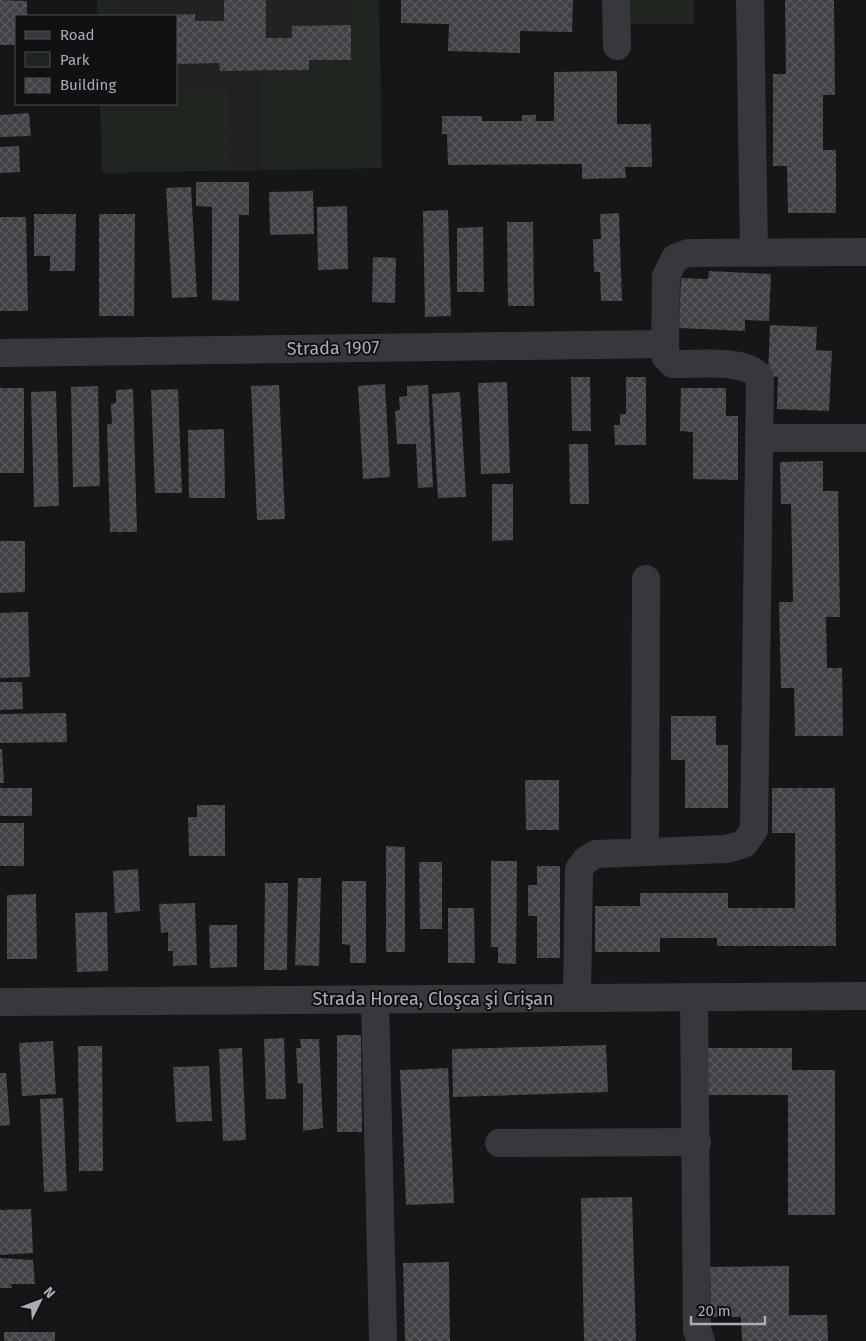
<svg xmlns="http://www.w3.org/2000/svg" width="866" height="1341" font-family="'Fira Sans',sans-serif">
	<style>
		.built { fill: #222225 }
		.green { fill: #1e261f }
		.building { fill: url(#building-cross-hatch) }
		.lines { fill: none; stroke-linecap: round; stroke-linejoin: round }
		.minor { stroke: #37383d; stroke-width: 28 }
		.labels { text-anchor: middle; stroke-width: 4; stroke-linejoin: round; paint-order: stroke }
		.street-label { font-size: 18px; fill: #a8adb8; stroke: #111113 }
	</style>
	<defs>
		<pattern id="building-cross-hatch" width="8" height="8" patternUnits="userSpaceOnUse" patternTransform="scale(1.25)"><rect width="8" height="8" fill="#404145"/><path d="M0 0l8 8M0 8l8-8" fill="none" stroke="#595a5e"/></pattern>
	</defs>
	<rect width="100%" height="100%" fill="#161618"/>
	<polygon class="built" points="97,0 379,0 382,168 102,173 100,104 176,104 176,16 98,16"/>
	<g class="green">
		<polygon points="97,0 118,0 118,16 98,16"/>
		<polygon points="351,0 379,0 382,168 261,170 259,75 313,74 313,63 353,62"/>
		<rect x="629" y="0" width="65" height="24"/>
		<polygon points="229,88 231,170 102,173 100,104 176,104 176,89"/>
	</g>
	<g class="building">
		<polygon points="0,0 27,1 27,16 16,16 16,45 0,45"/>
		<polygon points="224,0 266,0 266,38 292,38 292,26 351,25 351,60 309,60 309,70 220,71 219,63 177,64 176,16 136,16 195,14 195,21 224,21"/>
		<polygon points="401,0 573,0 572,32 520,31 520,53 448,51 449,24 401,23"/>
		<polygon points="785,0 834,0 835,95 823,95 823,150 836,150 836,213 788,213 787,166 773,166 773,74 786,74"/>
		<polygon points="617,71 617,124 651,124 652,167 625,167 626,178 582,179 582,164 448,165 447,134 442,134 442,116 482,116 482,121 522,121 522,115 536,115 536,121 554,121 554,72"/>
		<polygon points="29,113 31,136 0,137 0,115"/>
		<polygon points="19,146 20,172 0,173 0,147"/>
		<polygon points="196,182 249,182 249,215 239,215 239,301 212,300 212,207 196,206"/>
		<polygon points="191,187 197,297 172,298 166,188"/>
		<polygon points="313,191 314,234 270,235 269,192"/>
		<polygon points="347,206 348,269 318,270 317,207"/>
		<polygon points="448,210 451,316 425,317 423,211"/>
		<polygon points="619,213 622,301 601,301 600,272 594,272 593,239 601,239 600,214"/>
		<polygon points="34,214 76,214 75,271 50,271 50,256 34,256"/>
		<polygon points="99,214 135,214 134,316 99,316"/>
		<polygon points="0,217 26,217 28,311 0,311"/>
		<polygon points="507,222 533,222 534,306 508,306"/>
		<polygon points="483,227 484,292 457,292 457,228"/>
		<polygon points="373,257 396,258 395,303 372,302"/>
		<polygon points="709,271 771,274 769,321 745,320 745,331 679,328 681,278 708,279"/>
		<polygon points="770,325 817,327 816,350 832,351 829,411 777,409 778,377 768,376"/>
		<polygon points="571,377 590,377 591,431 572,431"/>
		<polygon points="626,377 646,377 646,445 615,445 614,425 620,425 620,414 626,414"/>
		<polygon points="507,382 510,473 481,474 478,383"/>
		<polygon points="385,384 390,477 363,479 358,386"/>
		<polygon points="279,385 285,519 257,520 251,386"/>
		<polygon points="428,385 433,487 418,488 416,444 397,444 395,411 400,410 399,397 407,396 407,386"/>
		<polygon points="98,386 100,486 73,487 71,387"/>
		<rect x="0" y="388" width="24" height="85"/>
		<polygon points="681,388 726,388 726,416 738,416 738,480 693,479 693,432 680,431"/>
		<polygon points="133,389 137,532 110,532 107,424 112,424 111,404 116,403 116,390"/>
		<polygon points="178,389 182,493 155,493 151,390"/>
		<polygon points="56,391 59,506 34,507 31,392"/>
		<polygon points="460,392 466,497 438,498 432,394"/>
		<polygon points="224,429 225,498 189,498 188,430"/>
		<polygon points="569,444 588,444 589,504 570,504"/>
		<polygon points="823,461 823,491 838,491 840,617 826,617 827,668 842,668 843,736 795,736 794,688 781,688 779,602 793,602 791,504 781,504 780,462"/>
		<polygon points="492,484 513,484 513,540 492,541"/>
		<polygon points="0,541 25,541 25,592 0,593"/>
		<polygon points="28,612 30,677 0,678 0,613"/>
		<polygon points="0,682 22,682 23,709 0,710"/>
		<polygon points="66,713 67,742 0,743 0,714"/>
		<polygon points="671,716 716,716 716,745 728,745 728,808 685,808 685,760 671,760"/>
		<polygon points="0,749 2,749 4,783 0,783"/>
		<polygon points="525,780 559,780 559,830 526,830"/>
		<rect x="0" y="788" width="32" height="28"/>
		<polygon points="772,788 835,788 836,946 717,946 717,938 660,938 660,952 595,952 595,906 640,906 640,893 728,893 728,908 795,908 795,833 772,833"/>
		<polygon points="197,805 225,805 225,856 189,856 188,817 197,817"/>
		<rect x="0" y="823" width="24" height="43"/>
		<polygon points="386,846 405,847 405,952 386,952"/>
		<polygon points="491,861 517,861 516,964 498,963 498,947 491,947"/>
		<polygon points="419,862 442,862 442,929 420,929"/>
		<polygon points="537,866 560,866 560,958 537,958 537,916 528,916 528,885 537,885"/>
		<polygon points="138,869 140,911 115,913 113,871"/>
		<polygon points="298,878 321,878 319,966 295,965"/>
		<polygon points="342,881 366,881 366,963 350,963 350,945 342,944"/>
		<polygon points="265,883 288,883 287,970 264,970"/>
		<polygon points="36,894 37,959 7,959 7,895"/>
		<polygon points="195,903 197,965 173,966 173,951 168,951 168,932 161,933 159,904"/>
		<polygon points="448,908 474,908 475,963 448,963"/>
		<polygon points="107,912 108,971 77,972 75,913"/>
		<polygon points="209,925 237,925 237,967 210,968"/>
		<polygon points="337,1035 361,1035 362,1132 337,1132"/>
		<polygon points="284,1038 286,1099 266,1099 264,1039"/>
		<polygon points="300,1039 319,1039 323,1128 303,1131 303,1083 298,1084 296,1048 301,1048"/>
		<polygon points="53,1041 56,1094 22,1096 19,1043"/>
		<polygon points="606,1045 608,1092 453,1097 452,1049"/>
		<polygon points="78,1046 102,1046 103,1171 79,1171"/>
		<polygon points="242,1048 246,1140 223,1141 219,1049"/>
		<polygon points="706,1048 792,1048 792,1070 835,1070 835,1215 788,1215 788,1095 706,1095"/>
		<polygon points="209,1066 212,1121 176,1122 173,1067"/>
		<polygon points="448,1068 454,1203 406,1205 400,1070"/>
		<polygon points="0,1073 6,1073 10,1125 0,1126"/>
		<polygon points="63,1098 67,1191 44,1192 40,1099"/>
		<polygon points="632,1197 636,1341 584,1341 581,1198"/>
		<polygon points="31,1209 33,1253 0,1255 0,1210"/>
		<polygon points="0,1258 33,1260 35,1284 11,1284 12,1288 0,1288"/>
		<polygon points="449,1262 450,1341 405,1341 403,1263"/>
		<polygon points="789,1266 789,1315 827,1315 828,1341 742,1341 741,1317 711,1317 710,1267"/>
		<rect x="4" y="1332" width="51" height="9"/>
	</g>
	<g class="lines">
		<g class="minor">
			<polyline points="616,0 617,46"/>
			<polyline points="750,0 754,253"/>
			<polyline points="0,353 665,344"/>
			<polyline points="760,438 866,438"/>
			<polyline points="645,852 646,579"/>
			<polyline points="694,997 697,1330 701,1341"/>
			<path d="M577 998 579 869 586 860 596 854 726 849 744 844 754 830 760 377C745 358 697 365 673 364L665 356 666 276 675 258 688 253 866 252"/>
			<polyline points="375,999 383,1341"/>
			<polyline points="0,1002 866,996"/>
			<polyline points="499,1143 697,1142"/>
		</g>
	</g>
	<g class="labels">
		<g class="street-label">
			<text transform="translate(333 348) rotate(-1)" y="6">Strada 1907</text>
			<text x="433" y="1005">Strada Horea, Cloşca şi Crişan</text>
		</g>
	</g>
	<rect x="15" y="15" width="162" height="90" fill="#111113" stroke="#4d4f55"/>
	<rect x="25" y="31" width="25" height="8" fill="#37383d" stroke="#4d4f55"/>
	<text x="60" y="40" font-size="15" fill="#a8adb8">Road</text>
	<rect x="25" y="52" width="25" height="15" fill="#1e261f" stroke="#4d4f55"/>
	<text x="60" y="65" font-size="15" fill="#a8adb8">Park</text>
	<rect x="25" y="78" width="25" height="15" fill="url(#building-cross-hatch)" stroke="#4d4f55"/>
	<text x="60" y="90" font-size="15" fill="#a8adb8">Building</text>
	<g transform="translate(40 1301) rotate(48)" stroke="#111113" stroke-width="4" paint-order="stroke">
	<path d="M0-4L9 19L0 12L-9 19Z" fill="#a8adb8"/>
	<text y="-8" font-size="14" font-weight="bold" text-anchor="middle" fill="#a8adb8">N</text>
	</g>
	<path d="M691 1316v8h74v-8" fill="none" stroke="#a8adb8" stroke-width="2.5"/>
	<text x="698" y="1316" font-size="15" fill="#a8adb8" stroke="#111113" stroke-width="4" paint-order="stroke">20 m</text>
</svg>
